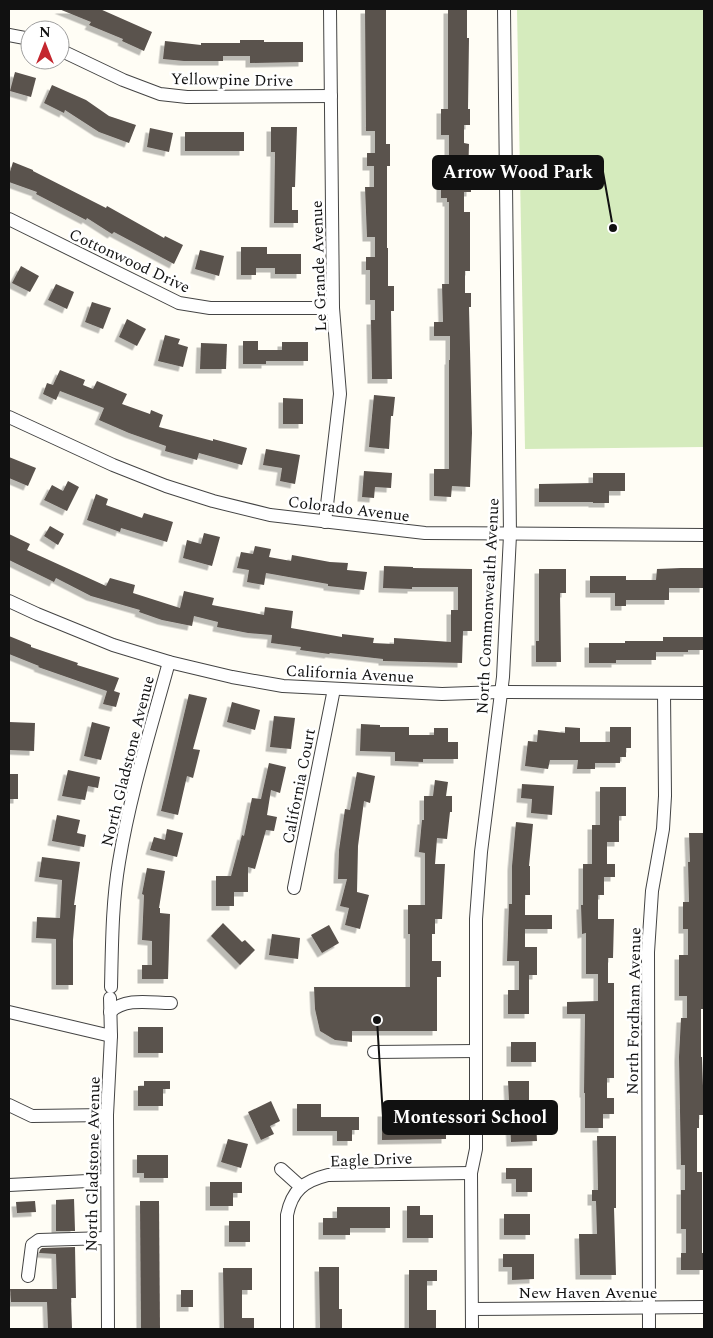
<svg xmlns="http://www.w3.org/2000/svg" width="713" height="1338" font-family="Spectral,serif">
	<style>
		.green { fill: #d5ebbd }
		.building { fill: #5a524d; filter: url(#shadow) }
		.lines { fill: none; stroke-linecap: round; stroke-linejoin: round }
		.minor-casing { stroke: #444; stroke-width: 14 }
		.minor { stroke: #fff; stroke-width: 12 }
		.labels { text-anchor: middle; stroke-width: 5; stroke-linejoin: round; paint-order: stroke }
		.street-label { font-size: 16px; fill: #111; stroke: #fff }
		.leader { fill: none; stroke: #111; stroke-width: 2 }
		.callout-dot { fill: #111; stroke: #fff; stroke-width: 2 }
		.callout { fill: #111; stroke: #111; stroke-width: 2 }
		.callout-label { font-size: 18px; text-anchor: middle; font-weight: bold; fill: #fff }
	</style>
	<defs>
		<filter id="shadow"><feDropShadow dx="-4.5" dy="4.5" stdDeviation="0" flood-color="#0004"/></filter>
	</defs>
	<rect width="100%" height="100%" fill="#fffdf5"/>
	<polygon class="green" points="517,9 704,9 704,447 525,449"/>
	<g class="building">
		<polygon points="59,9 100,9 152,32 144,51 122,41 123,39 89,25 91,22"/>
		<polygon points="365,9 386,9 386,144 390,144 390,166 387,166 387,248 388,248 388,286 394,286 394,311 391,311 392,379 372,379 371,320 375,320 375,300 370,300 370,270 366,270 366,257 375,257 375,237 367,237 365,187 374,187 374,166 367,166 367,153 375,153 375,131 366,131"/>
		<polygon points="448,9 467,9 467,38 469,38 468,109 470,109 470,125 464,125 464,143 469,144 468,178 471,178 471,192 464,192 464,212 470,212 470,271 465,271 465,293 471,293 471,307 469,307 472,433 470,487 452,486 451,497 434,496 434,469 449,469 449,360 450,360 450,336 434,336 434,322 443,322 442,284 449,284 449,202 447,202 447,198 441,198 441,178 449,178 449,135 441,135 441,109 448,109"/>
		<polygon points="240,40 264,40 264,42 303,42 303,62 250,63 250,56 223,56 223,61 184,61 163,59 165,41 201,45 201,43 240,43"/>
		<polygon points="15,72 36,78 31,97 10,91"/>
		<polygon points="52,85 86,100 109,116 136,125 129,143 99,132 65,110 64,113 44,103"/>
		<polygon points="271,127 297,127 295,187 292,187 292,210 298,210 298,223 274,223 275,152 271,152"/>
		<polygon points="150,128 173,133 169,152 147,147"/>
		<rect x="185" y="132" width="59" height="19"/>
		<polygon points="13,162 33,170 33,171 106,208 107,206 164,238 165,236 183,245 174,264 114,232 112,234 87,218 86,220 36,194 37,192 9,182 9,175"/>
		<polygon points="241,247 267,247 267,254 301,254 301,274 275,274 275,268 256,268 256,275 241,275"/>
		<polygon points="200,250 224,256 219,276 195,269"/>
		<polygon points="21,266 39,276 30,292 12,283"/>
		<polygon points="56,284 74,292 67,309 48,300"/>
		<polygon points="92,302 111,308 103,329 85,322"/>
		<polygon points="127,319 146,329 137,346 119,337"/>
		<polygon points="165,335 180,339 178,344 188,347 183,367 158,361"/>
		<polygon points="243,341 258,341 258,350 282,350 282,342 308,342 308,361 266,361 266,364 243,364"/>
		<polygon points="201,343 227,344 226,369 200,369"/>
		<polygon points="60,370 85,380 83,385 93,389 97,381 127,394 122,404 150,414 151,410 163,415 159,427 213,441 213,439 247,448 242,465 199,453 197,460 165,451 166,446 129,433 99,420 104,408 60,391 56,400 43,394 47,383 53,385"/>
		<polygon points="374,395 395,397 393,416 391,416 389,449 369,447"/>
		<polygon points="283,398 303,399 303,424 283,424"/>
		<polygon points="266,449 300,455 295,484 280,481 282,468 263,465"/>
		<polygon points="9,457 36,468 28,486 9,478"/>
		<polygon points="364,471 392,473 391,488 375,487 374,498 362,497"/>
		<polygon points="593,473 625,473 625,491 609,491 609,503 593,503 593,502 539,502 539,484 593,483"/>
		<polygon points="68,481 79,487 67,511 44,500 52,485 63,491"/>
		<polygon points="96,494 108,499 106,505 142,518 144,513 173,522 167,542 121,528 120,532 87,520"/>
		<polygon points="50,526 64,534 58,545 44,536"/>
		<polygon points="204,533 220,537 212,566 183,558 187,540 201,544"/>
		<polygon points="9,534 30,544 27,550 106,586 110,578 135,585 133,593 180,608 184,591 214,598 212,605 264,615 265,607 293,611 291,628 342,637 342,634 374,638 373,643 394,644 394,638 451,642 451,610 458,610 458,587 412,587 412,589 383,588 384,566 413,567 413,568 472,569 472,631 463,631 462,663 383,661 383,659 330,653 329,654 300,650 301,647 271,643 272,635 248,633 217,627 218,622 194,616 192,626 162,620 139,612 140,610 91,596 56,578 54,582 9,560"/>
		<polygon points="255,546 271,549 269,557 291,561 292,555 330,562 348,563 347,570 367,572 364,590 328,586 328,584 266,573 264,585 247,582 249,570 237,568 241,552 253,554"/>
		<polygon points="681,568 704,568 704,588 669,588 669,600 626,600 626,606 615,606 615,593 590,593 590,576 626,576 626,580 656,580 657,569"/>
		<polygon points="539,569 566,569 566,593 560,593 561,662 536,662 536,641 539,641"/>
		<polygon points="9,636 31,645 31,647 78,663 77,665 119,678 114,691 120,693 116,707 103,704 107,691 38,667 39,666 9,654"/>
		<polygon points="663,637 704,637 704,650 688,650 688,652 656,652 656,660 616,660 616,663 589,663 589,643 625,643 625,641 663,641"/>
		<polygon points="189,694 207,698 193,749 200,750 193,778 187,776 178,815 161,811"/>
		<polygon points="232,702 260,710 255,730 227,722"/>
		<polygon points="274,716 295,718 291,749 270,747"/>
		<polygon points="9,722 35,723 34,751 9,750"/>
		<polygon points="92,722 110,727 101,760 84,756"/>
		<polygon points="361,724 380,725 380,727 409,727 409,735 434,735 434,728 448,728 448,742 458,742 458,759 423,759 423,762 395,761 395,752 360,751"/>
		<polygon points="565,727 580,728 580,742 610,742 610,727 631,727 631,748 626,748 626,757 620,757 620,763 595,763 595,769 577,769 578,760 550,760 548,769 525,766 528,741 537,742 538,730 565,733"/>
		<polygon points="269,763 286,767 280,793 271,790 267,815 277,817 274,831 266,830 255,869 248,867 248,892 234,892 234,906 216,906 216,876 231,876 242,835 244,836 252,798 261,799"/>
		<polygon points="68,770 100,777 98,788 88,786 85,800 62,796"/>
		<polygon points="357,772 375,776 370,803 364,801 358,846 357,892 369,895 360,929 345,925 349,908 340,906 347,879 338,879 339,850 345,809 350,810"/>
		<rect x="9" y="774" width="9" height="25"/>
		<polygon points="435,780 448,782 446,796 452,796 452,812 450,812 447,839 437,838 435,864 445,864 442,919 435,919 435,934 432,934 432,961 441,961 441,977 437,977 437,1031 352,1031 352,1042 335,1040 320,1031 315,1009 314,987 410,987 410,934 408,934 408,905 425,905 425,853 419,852 422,820 424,820 424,796 433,796"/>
		<polygon points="522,784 554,786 552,815 531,813 532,799 521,798"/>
		<polygon points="600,787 626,787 626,816 619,816 619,842 607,842 607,864 615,864 615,877 604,877 604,895 598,895 598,919 614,919 613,958 608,958 608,983 614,983 614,1078 607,1078 607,1098 614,1098 614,1114 603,1114 603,1128 585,1128 585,1093 584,1093 585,1014 567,1014 567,1002 598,1001 598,974 586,974 586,933 582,934 581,905 583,905 583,864 592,864 592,825 600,825"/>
		<polygon points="57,815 80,820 77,833 86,835 84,847 52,841"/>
		<polygon points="516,822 533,824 529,866 530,866 530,895 525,895 525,915 552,915 552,929 525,929 525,947 537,947 537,975 529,975 529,1014 508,1014 508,990 519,990 519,961 507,961 509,904 512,904 512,866"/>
		<polygon points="167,829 183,833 177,857 150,850 154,837 165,840"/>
		<polygon points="689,833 704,833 704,1009 701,1009 701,1057 702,1057 704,1115 699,1115 699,1128 697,1128 697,1172 702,1172 702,1253 704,1253 704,1270 681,1270 681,1253 686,1253 686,1229 681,1229 681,1190 685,1190 685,1165 681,1165 679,1057 681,1018 687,1018 687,996 679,996 679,955 688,955 688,929 683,929 683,902 689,902 688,862 690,862"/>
		<polygon points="42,857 80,862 74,905 76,905 73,940 73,985 56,985 56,939 36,938 37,917 60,918 62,880 39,877"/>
		<polygon points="147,868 165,871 159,908 160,908 160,913 170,914 168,979 142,979 142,965 152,965 152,941 142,940 144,895 142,894"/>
		<polygon points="223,923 242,942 245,940 255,950 240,965 211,936"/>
		<polygon points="329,925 339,943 322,953 311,935"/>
		<polygon points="272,934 300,938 298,959 269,955"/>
		<rect x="138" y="1027" width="25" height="26"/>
		<rect x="511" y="1042" width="25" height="20"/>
		<polygon points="144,1081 170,1081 170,1089 163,1089 163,1106 138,1106 138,1086 144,1086"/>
		<polygon points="508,1081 529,1081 529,1120 536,1120 537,1141 511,1142"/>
		<polygon points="271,1101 280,1121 270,1126 274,1134 261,1140 248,1112"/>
		<polygon points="297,1104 321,1104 321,1117 359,1117 359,1130 352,1130 352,1141 337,1141 337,1131 297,1131"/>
		<polygon points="382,1112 403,1112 403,1120 446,1120 446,1139 382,1140"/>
		<polygon points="597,1136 616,1136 616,1208 614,1208 616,1275 580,1275 579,1234 597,1234 596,1201 592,1201 592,1190 598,1190"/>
		<polygon points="228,1139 248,1144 241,1168 221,1162"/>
		<polygon points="137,1155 168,1155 168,1178 144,1178 144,1173 137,1173"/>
		<polygon points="506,1168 532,1168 532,1192 516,1192 516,1179 506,1179"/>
		<polygon points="210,1182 242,1182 242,1193 233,1193 233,1206 210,1206"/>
		<polygon points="74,1199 75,1231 56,1231 56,1200"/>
		<polygon points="35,1201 36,1212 17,1213 16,1202"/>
		<polygon points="140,1201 159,1201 160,1329 141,1329"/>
		<polygon points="407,1206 420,1206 420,1215 433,1215 433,1238 407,1238"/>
		<polygon points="337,1207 390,1207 390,1228 350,1228 350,1235 323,1235 323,1218 337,1218"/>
		<rect x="504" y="1214" width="26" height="21"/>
		<rect x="229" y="1221" width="21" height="21"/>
		<polygon points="75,1247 76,1298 71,1298 72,1329 48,1329 47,1302 11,1302 10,1289 57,1289 56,1254 39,1253 40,1250 42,1248"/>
		<polygon points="503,1254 534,1254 534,1279 512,1280 512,1267 503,1267"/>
		<polygon points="319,1267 339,1267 339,1309 342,1309 342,1328 320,1328"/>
		<polygon points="223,1268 252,1268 252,1290 242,1290 242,1318 254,1318 254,1329 224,1329"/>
		<polygon points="409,1270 437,1270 437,1281 427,1281 427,1310 436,1310 436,1329 409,1329"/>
		<rect x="181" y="1290" width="12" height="17"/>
	</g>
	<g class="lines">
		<g class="minor-casing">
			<g id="minor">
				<polyline points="9,35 30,39"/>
				<polyline points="60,50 123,80 160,94 187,97 331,96"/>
				<polyline points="9,219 179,303 210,308 333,308"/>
				<polyline points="9,417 113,465 166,486 213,501 270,515 425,533 704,535"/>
				<polyline points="325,522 340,394 333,308 330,9"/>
				<polyline points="9,601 37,614 113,645 169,662 232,677 283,686 442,694 500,692 704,693"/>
				<polyline points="294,888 334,689"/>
				<path d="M111 987C112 945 112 903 119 862 130 794 151 728 169 662"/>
				<polyline points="9,1012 111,1036"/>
				<path d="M110 1012C126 997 151 1003 171 1003"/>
				<polyline points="374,1052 476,1051"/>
				<polyline points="9,1105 32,1116 107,1115"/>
				<polyline points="281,1169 301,1187"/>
				<polyline points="9,1185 107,1180"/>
				<polyline points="28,1276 32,1245 39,1240 107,1238"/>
				<polyline points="472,1309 704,1307"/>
				<polyline points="108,1329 107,1115 111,1036 110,998"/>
				<path d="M287 1329V1215C292 1190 304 1181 328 1175L471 1173"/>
				<polyline points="472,1329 471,1173 476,1149 476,919 481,852 503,677 510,535 504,9"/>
				<polyline points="649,1329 648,952 652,891 663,829 665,796 664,693"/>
			</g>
		</g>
		<use href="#minor" class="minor"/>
	</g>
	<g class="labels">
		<g class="street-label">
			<text transform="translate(232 79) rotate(1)" y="6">Yellowpine Drive</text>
			<text transform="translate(130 260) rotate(25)" y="6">Cottonwood Drive</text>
			<text transform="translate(318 266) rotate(-92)" y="6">Le Grande Avenue</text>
			<text transform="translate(349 508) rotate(7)" y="6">Colorado Avenue</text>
			<text transform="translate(487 606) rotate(-87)" y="6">North Commonwealth Avenue</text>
			<text transform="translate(350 673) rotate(3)" y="6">California Avenue</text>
			<text transform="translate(127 761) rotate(-76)" y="6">North Gladstone Avenue</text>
			<text transform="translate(298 786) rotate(-79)" y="6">California Court</text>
			<text transform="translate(633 1011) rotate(-89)" y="6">North Fordham Avenue</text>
			<text transform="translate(371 1159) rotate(-2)" y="6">Eagle Drive</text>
			<text transform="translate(92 1164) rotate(-89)" y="6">North Gladstone Avenue</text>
			<text x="588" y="1298">New Haven Avenue</text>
		</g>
	</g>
	<path class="leader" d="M613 228L603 172M377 1020L383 1117"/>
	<g class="callout-dot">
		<circle cx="613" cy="228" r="5"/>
		<circle cx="377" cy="1020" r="5"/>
	</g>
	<g class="callout">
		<rect x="433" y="156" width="170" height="33" rx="5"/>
		<rect x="383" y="1101" width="174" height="33" rx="5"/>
	</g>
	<g class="callout-label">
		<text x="518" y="178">Arrow Wood Park</text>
		<text x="470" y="1123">Montessori School</text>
	</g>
	<rect width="713" height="1338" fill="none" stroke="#111111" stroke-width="20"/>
	<g transform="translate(45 45)"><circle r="24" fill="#ffffff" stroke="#a0a0a0"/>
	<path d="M0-4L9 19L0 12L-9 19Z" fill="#c4262e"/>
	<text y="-8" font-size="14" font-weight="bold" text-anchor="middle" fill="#111111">N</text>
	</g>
</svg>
